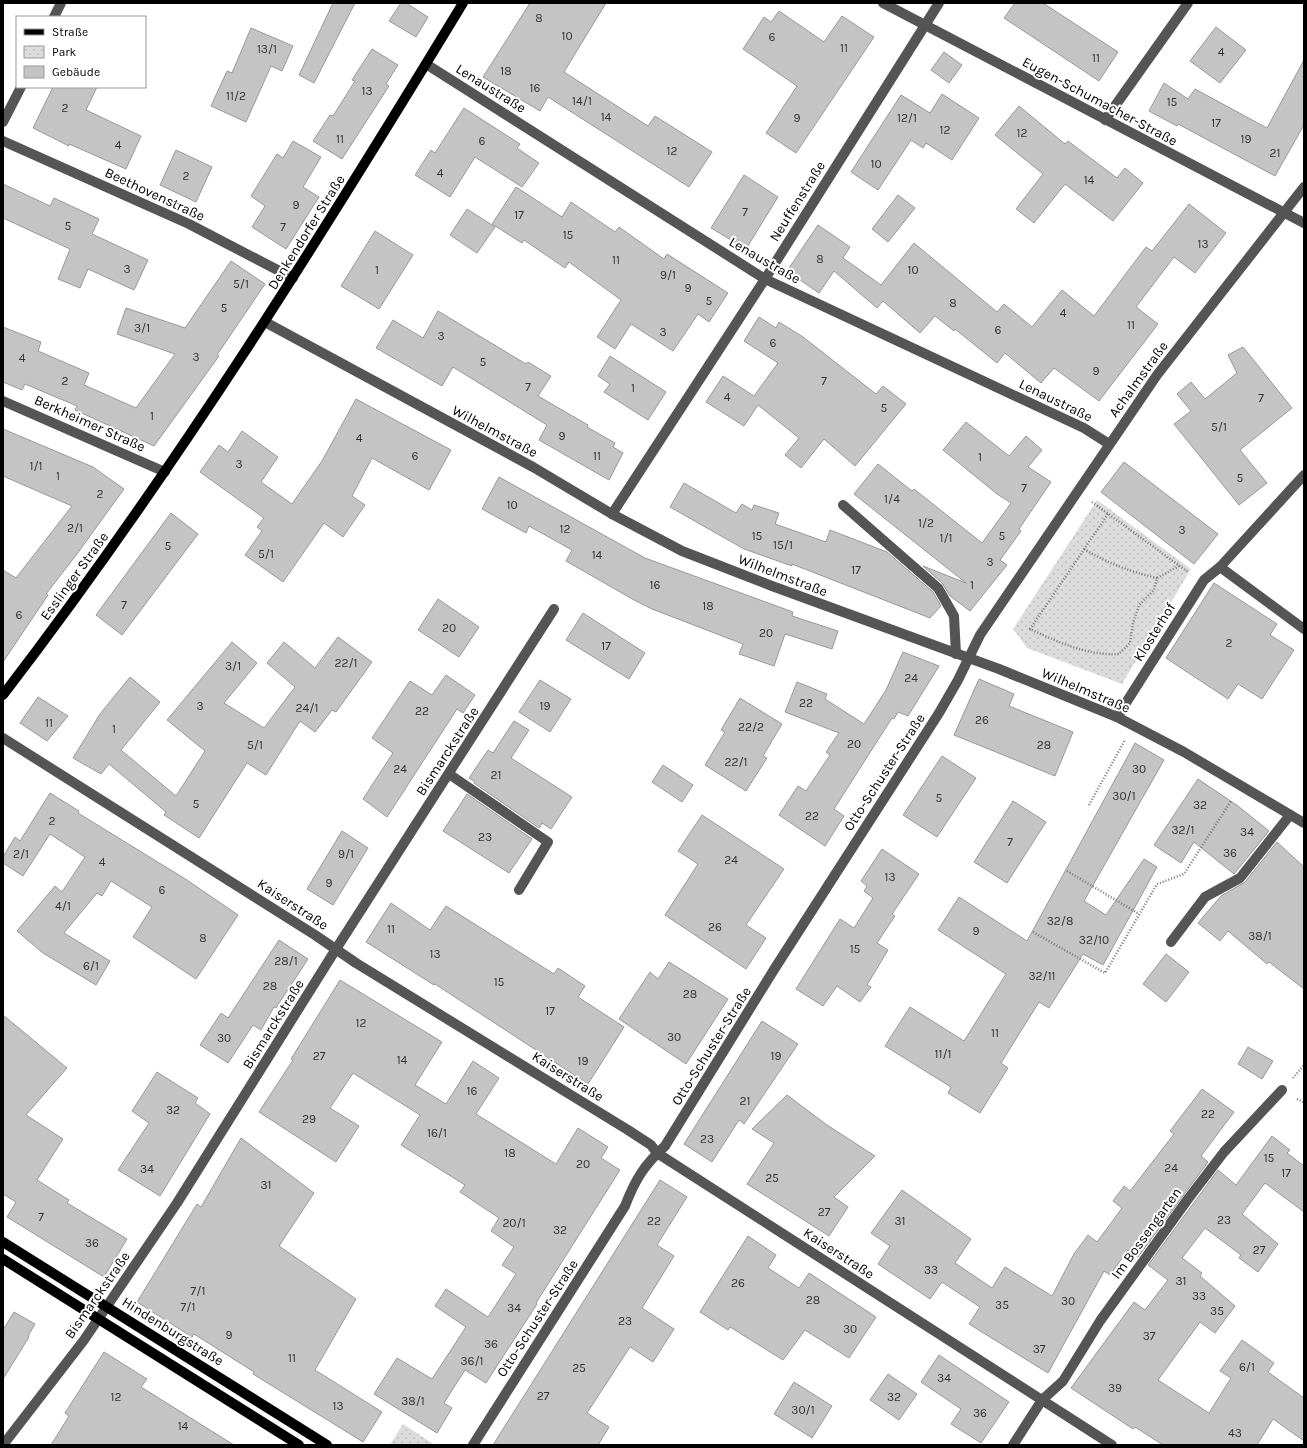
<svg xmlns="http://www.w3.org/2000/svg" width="1307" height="1448" font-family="Karla,sans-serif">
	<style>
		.park { fill: url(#park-dots) }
		.building { fill: #c4c4c4; stroke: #999 }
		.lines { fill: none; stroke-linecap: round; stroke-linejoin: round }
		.path { stroke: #777; stroke-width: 2.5; stroke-dasharray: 1 2; stroke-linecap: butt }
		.minor { stroke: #555; stroke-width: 10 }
		.major { stroke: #000; stroke-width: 10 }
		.labels { text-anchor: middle; stroke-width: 4; stroke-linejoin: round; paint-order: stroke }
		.number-label { font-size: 12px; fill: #313131 }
		.street-label { font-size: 14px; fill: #000; stroke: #fff }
	</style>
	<defs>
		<pattern id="park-dots" width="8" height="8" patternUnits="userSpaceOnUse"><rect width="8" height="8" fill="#dcdcdc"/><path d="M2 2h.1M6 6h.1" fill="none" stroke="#bbb" stroke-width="1.8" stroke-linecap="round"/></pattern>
	</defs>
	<rect width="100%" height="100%" fill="#fff"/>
	<g class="park">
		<polygon points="1097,500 1191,569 1122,684 1027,648 1013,629"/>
		<polygon points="403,1424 435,1445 390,1445"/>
	</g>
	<g class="building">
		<polygon points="333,3 355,3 314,83 299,75"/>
		<polygon points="401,3 406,3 428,17 416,37 389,21"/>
		<polygon points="530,3 606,3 564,72 648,126 655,116 712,152 689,187 548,97 540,111 483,77"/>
		<polygon points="1015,3 1043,3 1118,52 1099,81 1004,18"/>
		<polygon points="779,11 824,42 842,16 874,37 796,153 766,133 797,86 743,49 764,17 771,22"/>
		<polygon points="1216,27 1246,50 1220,83 1190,61"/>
		<polygon points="251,28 293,46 282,71 271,66 246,122 211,106 227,71 232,73"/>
		<polygon points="372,49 398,65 386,84 389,86 342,159 313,141 330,115 333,116 355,81 352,80"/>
		<polygon points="944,52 962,65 949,83 931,70"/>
		<polygon points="1304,60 1304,125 1275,176 1178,124 1177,126 1149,111 1164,83 1188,99 1195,89 1267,128"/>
		<polygon points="53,87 97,87 86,110 141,136 126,169 69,144 69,146 33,128"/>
		<polygon points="942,94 979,118 952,160 926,143 923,148 911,140 878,190 851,172 901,95 930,113"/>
		<polygon points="1019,106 1065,144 1068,141 1117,178 1125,168 1143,183 1113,221 1065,184 1034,223 1016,209 1043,174 995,135"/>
		<polygon points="464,108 520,144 517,148 539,163 522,187 475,157 450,197 415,175 431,150 435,153"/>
		<polygon points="293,141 321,157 303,187 319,197 286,249 252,227 265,206 251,196 277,154 283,158"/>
		<polygon points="176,150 212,167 196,202 160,185"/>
		<polygon points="744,175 778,197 746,249 711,228"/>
		<polygon points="3,184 50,206 54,198 99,219 92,234 148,260 134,290 88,269 80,288 58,279 70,249 3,218"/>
		<polygon points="516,187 562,217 571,202 615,232 619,227 664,259 667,254 728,293 709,322 698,314 673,351 631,324 615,349 597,337 621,300 569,262 565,268 524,240 522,243 492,224"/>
		<polygon points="898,195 915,208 888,242 872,229"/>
		<polygon points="1189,204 1226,233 1195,273 1174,257 1136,307 1158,324 1099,401 1054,368 1041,383 1005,353 997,363 955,329 954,331 935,316 920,333 883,301 877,308 834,271 819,293 787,271 818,225 850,247 843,258 881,285 914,243 997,312 1004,304 1032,327 1062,290 1094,316 1146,247 1152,251"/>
		<polygon points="467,209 495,227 477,253 450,235"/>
		<polygon points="375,231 413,255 379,309 341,286"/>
		<polygon points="231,261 265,284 217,355 219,356 154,446 75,410 77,406 25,384 22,390 3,382 3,327 41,342 38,351 89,373 84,385 136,408 175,354 117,334 126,308 185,328"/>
		<polygon points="438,311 526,364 528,362 551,376 538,396 588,425 587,427 615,443 613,447 623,453 609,480 539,440 547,425 453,367 442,386 376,348 393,320 423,338"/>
		<polygon points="759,317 776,328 779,322 803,337 876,394 883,386 906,404 855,466 824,439 801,468 785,455 799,438 758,405 744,426 706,402 723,376 754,396 778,363 744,341"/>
		<polygon points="1243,347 1292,408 1240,450 1267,483 1239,505 1174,424 1191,411 1177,394 1191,382 1205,399 1237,373 1228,355"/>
		<polygon points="610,356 666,392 648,420 604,392 610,384 598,376"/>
		<polygon points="356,399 451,450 429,490 372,458 352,496 365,505 343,537 324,523 283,582 245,555 262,531 257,527 264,518 200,472 219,445 228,452 242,431 278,457 261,482 292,504 322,461"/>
		<polygon points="966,422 1009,456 1026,436 1042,450 1028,467 1051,482 1019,529 1021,531 1000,560 1007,565 970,611 950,596 942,583 923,566 966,583 854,494 878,464 912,491 914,489 982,543 1011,503 997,494 943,450"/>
		<polygon points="3,429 93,467 124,489 77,554 46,594 48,595 3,662 3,570 16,578 72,506 3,476"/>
		<polygon points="1124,462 1218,534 1194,564 1101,492"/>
		<polygon points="499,477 645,558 793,612 792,616 838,631 832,649 785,634 774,666 739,654 743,644 652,609 634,600 566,561 572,550 529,526 526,533 482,509"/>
		<polygon points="684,483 736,513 742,504 752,510 754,505 779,513 775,524 826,542 830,530 887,552 933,592 941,606 930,618 792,564 792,566 744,549 670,507"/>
		<polygon points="171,513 198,534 122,635 96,615"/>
		<polygon points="1214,583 1277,624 1270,635 1294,650 1262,699 1238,684 1228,699 1166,658"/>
		<polygon points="438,599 479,627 459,657 418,630"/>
		<polygon points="583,613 645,653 629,679 566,640"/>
		<polygon points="338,637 372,662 336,712 332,710 315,732 300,721 266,775 247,763 199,838 164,815 166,812 109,764 101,774 73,758 100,714 130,677 160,702 121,750 176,796 205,751 167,720 232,642 257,663 224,703 264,728 295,687 267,663 284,642 315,668"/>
		<polygon points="903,652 939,666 908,716 898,712 894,719 892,718 834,809 844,816 825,846 779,815 798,786 806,791 830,755 826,752 839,733 785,712 797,682 827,694 825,699 864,724 886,690"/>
		<polygon points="446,675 475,695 463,713 457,709 387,817 363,799 393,753 372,738 410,681 432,695"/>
		<polygon points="979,679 1014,694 1009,706 1073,732 1055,776 954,735"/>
		<polygon points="540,680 571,699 550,732 519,712"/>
		<polygon points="38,697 68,716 47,741 20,723"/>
		<polygon points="740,698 782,724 763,756 767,758 746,791 705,765 725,732 721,730"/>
		<polygon points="514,721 529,730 511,758 572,797 551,829 542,823 539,828 474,783 475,782 469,778 488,750 493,753"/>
		<polygon points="1135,743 1164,760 1084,901 1106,915 1144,859 1157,867 1103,965 1083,954 1049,1008 1039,1002 1001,1063 1008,1068 980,1113 948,1093 951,1087 885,1046 910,1007 964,1041 1006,974 938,930 959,897 1027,941"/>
		<polygon points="942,756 976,778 937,837 903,815"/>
		<polygon points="663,765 693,785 682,802 652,782"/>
		<polygon points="1198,779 1238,806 1269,831 1234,874 1194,842 1181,863 1154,845"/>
		<polygon points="50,793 79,811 78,813 187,880 238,915 196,979 133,937 152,907 111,881 102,896 97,893 64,933 110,961 96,985 43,953 17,931 55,886 62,892 85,857 50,834 23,876 3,863 3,857 15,837 20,841"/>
		<polygon points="467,794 532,839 509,873 443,831"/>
		<polygon points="1013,801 1046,822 1007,883 974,862"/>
		<polygon points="702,815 784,869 746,925 766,938 746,969 665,915 698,864 678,851"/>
		<polygon points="342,831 368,848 333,905 307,889"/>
		<polygon points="1277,842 1304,867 1304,989 1269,962 1267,964 1228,931 1220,941 1198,923 1221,896 1245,882"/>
		<polygon points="882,849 919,874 892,914 895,916 877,943 888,950 867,985 871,987 860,1002 837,986 823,1006 796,989 840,919 854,928 873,898 864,891 867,886 861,881"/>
		<polygon points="391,903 430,930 446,906 554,974 558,968 585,986 578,997 624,1027 588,1084 435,984 434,985 366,942"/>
		<polygon points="279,940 308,959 276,1008 274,1007 261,1030 253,1025 228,1063 200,1045 221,1013 228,1018"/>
		<polygon points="1166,954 1189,972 1166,1002 1143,984"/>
		<polygon points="669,962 728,999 686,1064 619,1019 650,972 658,979"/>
		<polygon points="340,980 442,1042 415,1085 446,1104 473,1061 499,1078 476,1114 556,1164 578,1128 608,1147 601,1158 620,1170 536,1303 537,1304 486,1383 465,1370 444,1403 452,1408 437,1433 374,1394 397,1358 432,1379 466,1327 435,1306 446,1289 488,1317 516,1274 502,1265 514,1247 491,1231 499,1218 460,1192 465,1185 401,1145 420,1115 353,1073 330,1108 359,1126 336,1162 259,1112 293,1060 291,1059"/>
		<polygon points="3,1015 67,1068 26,1115 63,1139 37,1180 69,1200 67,1203 127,1239 104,1277 7,1217 16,1202 3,1194"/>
		<polygon points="762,1021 798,1044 744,1124 739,1120 712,1162 684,1144"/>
		<polygon points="1248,1047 1273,1061 1262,1079 1238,1064"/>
		<polygon points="157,1072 198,1098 195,1103 210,1114 160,1196 118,1170 149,1123 132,1111"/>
		<polygon points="1202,1089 1234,1112 1201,1156 1208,1162 1138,1257 1128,1250 1110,1275 1104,1271 1048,1373 969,1324 980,1307 942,1282 930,1299 878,1264 890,1246 871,1233 902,1190 971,1239 955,1263 992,1288 1005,1267 1052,1296 1074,1254 1088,1235 1097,1242 1122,1208 1113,1201 1124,1186 1130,1191 1174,1134 1170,1131"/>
		<polygon points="787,1095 827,1125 875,1156 834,1197 848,1207 829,1236 747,1184 774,1143 752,1129"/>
		<polygon points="1272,1136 1290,1150 1287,1153 1304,1166 1304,1212 1265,1183 1242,1214 1278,1244 1258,1272 1239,1258 1241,1255 1205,1228 1182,1258 1202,1273 1200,1276 1235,1306 1215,1333 1200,1322 1158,1380 1209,1413 1231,1378 1220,1371 1242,1340 1274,1363 1268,1372 1304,1398 1304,1441 1273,1419 1257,1445 1163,1445 1135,1427 1133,1429 1071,1388 1134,1302 1145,1310 1168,1280 1148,1265 1218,1170 1236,1185"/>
		<polygon points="241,1138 314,1193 279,1246 356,1299 315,1370 382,1412 363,1442 253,1374 254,1372 194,1334 192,1337 137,1302 197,1204 201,1207"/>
		<polygon points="660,1180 687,1197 657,1245 674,1256 642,1308 674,1329 653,1362 630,1347 587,1413 609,1427 598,1445 493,1445"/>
		<polygon points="748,1236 776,1255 768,1268 799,1288 809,1273 876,1317 849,1358 805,1330 783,1360 730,1327 728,1330 700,1312"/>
		<polygon points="14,1312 35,1324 28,1336 29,1337 3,1379 3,1330"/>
		<polygon points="104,1352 147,1379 141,1387 234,1445 51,1445 69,1416 65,1413"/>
		<polygon points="939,1355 1009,1402 981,1443 951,1424 961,1409 921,1382"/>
		<polygon points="888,1374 917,1394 899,1420 870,1400"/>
		<polygon points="794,1382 832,1406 812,1438 774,1414"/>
	</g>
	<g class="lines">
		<g class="path">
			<polyline points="1092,502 1188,572"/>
			<path d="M1108 514 1030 629C1058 642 1087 656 1119 654L1130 643 1133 623 1139 605 1154 590 1157 578 1179 566"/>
			<path d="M1084 549C1107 563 1131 572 1157 578"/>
			<polyline points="1089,805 1125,740"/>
			<polyline points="1067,871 1139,914"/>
			<polyline points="1033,932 1105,973 1157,884 1184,874 1231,801"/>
			<polyline points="1293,1078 1304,1065"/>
			<polyline points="1297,1099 1304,1102"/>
		</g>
		<g class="minor">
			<polyline points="883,3 1304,223"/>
			<polyline points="54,17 61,3"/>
			<polyline points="426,64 765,279 1084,428 1109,444"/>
			<polyline points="1105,120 1188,3"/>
			<polyline points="3,122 21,87"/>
			<polyline points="3,141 189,224 293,278"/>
			<polyline points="265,322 533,467 612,514 682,551 772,586 999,669 1117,717 1184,752 1304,823"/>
			<polyline points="3,401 165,472"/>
			<polyline points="843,505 938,588 954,616 956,654"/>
			<polyline points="612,514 765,279 939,3"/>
			<polyline points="1220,567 1304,629"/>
			<polyline points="1117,717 1204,580 1220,567 1304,475"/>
			<polyline points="3,738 315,935 356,963 628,1130 651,1145 657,1153 1112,1445"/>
			<polyline points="449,774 548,842 519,890"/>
			<polyline points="1171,942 1205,897 1240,878 1290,815"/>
			<polyline points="3,1445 84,1340 177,1203 336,949 554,609"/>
			<path d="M473 1445 625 1206C635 1180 644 1165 665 1146L775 968 939 713 958 680 980 635 1157 375 1304 187"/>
			<polyline points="1013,1445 1042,1400 1063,1381 1100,1321 1188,1199 1224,1152 1282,1090"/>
		</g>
		<g class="major">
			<path d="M3 695C172 475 319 240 463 3"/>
			<polyline points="3,1242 327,1445"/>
			<polyline points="3,1259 299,1445"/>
		</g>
	</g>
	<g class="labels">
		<g class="number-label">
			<text x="539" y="22">8</text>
			<text x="567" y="40">10</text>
			<text x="772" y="41">6</text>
			<text x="844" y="52">11</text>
			<text x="267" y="53">13/1</text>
			<text x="1221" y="56">4</text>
			<text x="1096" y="62">11</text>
			<text x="506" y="75">18</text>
			<text x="535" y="92">16</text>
			<text x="367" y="95">13</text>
			<text x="236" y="100">11/2</text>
			<text x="582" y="105">14/1</text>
			<text x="1172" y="106">15</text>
			<text x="65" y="112">2</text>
			<text x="606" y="121">14</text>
			<text x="797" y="122">9</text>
			<text x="907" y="122">12/1</text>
			<text x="1216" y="127">17</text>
			<text x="945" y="134">12</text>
			<text x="1022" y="137">12</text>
			<text x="340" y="143">11</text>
			<text x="1246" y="143">19</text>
			<text x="482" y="145">6</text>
			<text x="118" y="149">4</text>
			<text x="672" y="155">12</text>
			<text x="1275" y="157">21</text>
			<text x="876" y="168">10</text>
			<text x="440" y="177">4</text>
			<text x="186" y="180">2</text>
			<text x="1089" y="184">14</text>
			<text x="296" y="209">9</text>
			<text x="745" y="216">7</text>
			<text x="519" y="219">17</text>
			<text x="68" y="230">5</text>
			<text x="283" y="231">7</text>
			<text x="568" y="239">15</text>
			<text x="1203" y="248">13</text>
			<text x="820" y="263">8</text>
			<text x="616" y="264">11</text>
			<text x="127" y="273">3</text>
			<text x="377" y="274">1</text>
			<text x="913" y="274">10</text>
			<text x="668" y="279">9/1</text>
			<text x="241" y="288">5/1</text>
			<text x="688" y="292">9</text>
			<text x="709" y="305">5</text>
			<text x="953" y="307">8</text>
			<text x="224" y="312">5</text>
			<text x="1063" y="317">4</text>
			<text x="1131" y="329">11</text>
			<text x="142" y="332">3/1</text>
			<text x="998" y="334">6</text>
			<text x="663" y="336">3</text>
			<text x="441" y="340">3</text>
			<text x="773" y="347">6</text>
			<text x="196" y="361">3</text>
			<text x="22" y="362">4</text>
			<text x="483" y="366">5</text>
			<text x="1096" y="375">9</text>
			<text x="65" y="385">2</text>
			<text x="824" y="385">7</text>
			<text x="528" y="391">7</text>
			<text x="633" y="392">1</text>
			<text x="727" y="401">4</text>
			<text x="1261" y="402">7</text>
			<text x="884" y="412">5</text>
			<text x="152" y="420">1</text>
			<text x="1219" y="431">5/1</text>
			<text x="562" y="440">9</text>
			<text x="359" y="442">4</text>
			<text x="415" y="460">6</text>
			<text x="597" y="460">11</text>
			<text x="980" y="461">1</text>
			<text x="239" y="468">3</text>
			<text x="36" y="470">1/1</text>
			<text x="58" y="480">1</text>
			<text x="1240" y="482">5</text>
			<text x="1024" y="492">7</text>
			<text x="100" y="498">2</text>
			<text x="892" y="503">1/4</text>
			<text x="512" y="509">10</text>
			<text x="926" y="527">1/2</text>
			<text x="75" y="532">2/1</text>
			<text x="565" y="533">12</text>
			<text x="1182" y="534">3</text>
			<text x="757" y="540">15</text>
			<text x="1002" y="540">5</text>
			<text x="946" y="542">1/1</text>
			<text x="783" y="549">15/1</text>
			<text x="168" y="550">5</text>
			<text x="266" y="558">5/1</text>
			<text x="597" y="559">14</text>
			<text x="990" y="566">3</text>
			<text x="856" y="574">17</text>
			<text x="655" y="589">16</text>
			<text x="972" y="589">1</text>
			<text x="124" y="609">7</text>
			<text x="708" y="610">18</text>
			<text x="19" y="619">6</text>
			<text x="449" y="632">20</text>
			<text x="766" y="637">20</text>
			<text x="1229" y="647">2</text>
			<text x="606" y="650">17</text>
			<text x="346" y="667">22/1</text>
			<text x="233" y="670">3/1</text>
			<text x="911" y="682">24</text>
			<text x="806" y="707">22</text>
			<text x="200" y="710">3</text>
			<text x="545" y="710">19</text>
			<text x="307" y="712">24/1</text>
			<text x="422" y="715">22</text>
			<text x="982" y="724">26</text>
			<text x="49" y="727">11</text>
			<text x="751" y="731">22/2</text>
			<text x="114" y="733">1</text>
			<text x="854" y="748">20</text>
			<text x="255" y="749">5/1</text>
			<text x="1044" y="749">28</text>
			<text x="736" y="766">22/1</text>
			<text x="400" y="773">24</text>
			<text x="1139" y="773">30</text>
			<text x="496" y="779">21</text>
			<text x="1124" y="800">30/1</text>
			<text x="939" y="802">5</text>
			<text x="196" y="808">5</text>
			<text x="1200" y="809">32</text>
			<text x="812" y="820">22</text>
			<text x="52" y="825">2</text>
			<text x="1183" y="834">32/1</text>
			<text x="1247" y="836">34</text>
			<text x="485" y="841">23</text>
			<text x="1010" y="846">7</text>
			<text x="1230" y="857">36</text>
			<text x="21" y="858">2/1</text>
			<text x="346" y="858">9/1</text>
			<text x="731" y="864">24</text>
			<text x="102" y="866">4</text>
			<text x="890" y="881">13</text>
			<text x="329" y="887">9</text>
			<text x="162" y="894">6</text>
			<text x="63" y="910">4/1</text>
			<text x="1060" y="925">32/8</text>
			<text x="715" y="931">26</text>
			<text x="391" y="933">11</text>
			<text x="976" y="935">9</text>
			<text x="1260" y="940">38/1</text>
			<text x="203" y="942">8</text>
			<text x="1094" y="944">32/10</text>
			<text x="855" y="953">15</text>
			<text x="435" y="958">13</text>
			<text x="286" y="965">28/1</text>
			<text x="91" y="970">6/1</text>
			<text x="1042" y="980">32/11</text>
			<text x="499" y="986">15</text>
			<text x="270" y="990">28</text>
			<text x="690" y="998">28</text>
			<text x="550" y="1015">17</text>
			<text x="361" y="1027">12</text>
			<text x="995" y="1037">11</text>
			<text x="674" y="1041">30</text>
			<text x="224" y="1042">30</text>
			<text x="943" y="1058">11/1</text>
			<text x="319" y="1060">27</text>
			<text x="776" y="1060">19</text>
			<text x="402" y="1064">14</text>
			<text x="583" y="1065">19</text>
			<text x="472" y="1095">16</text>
			<text x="745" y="1105">21</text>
			<text x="173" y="1114">32</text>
			<text x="1208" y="1118">22</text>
			<text x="309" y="1123">29</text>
			<text x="437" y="1137">16/1</text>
			<text x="707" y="1143">23</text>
			<text x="510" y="1157">18</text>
			<text x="1269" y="1162">15</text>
			<text x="583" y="1168">20</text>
			<text x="1171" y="1172">24</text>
			<text x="147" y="1173">34</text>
			<text x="1286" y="1177">17</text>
			<text x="772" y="1182">25</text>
			<text x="266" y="1189">31</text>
			<text x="824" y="1216">27</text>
			<text x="41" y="1221">7</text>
			<text x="1224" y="1224">23</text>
			<text x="654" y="1225">22</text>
			<text x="900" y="1225">31</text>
			<text x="514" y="1227">20/1</text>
			<text x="560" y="1234">32</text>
			<text x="92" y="1247">36</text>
			<text x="1259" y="1254">27</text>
			<text x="931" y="1274">33</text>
			<text x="1181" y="1285">31</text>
			<text x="738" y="1287">26</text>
			<text x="198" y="1295">7/1</text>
			<text x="1199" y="1300">33</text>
			<text x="813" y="1304">28</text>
			<text x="1068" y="1305">30</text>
			<text x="1002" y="1309">35</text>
			<text x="188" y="1311">7/1</text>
			<text x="514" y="1312">34</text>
			<text x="1217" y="1315">35</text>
			<text x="625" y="1325">23</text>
			<text x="850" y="1333">30</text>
			<text x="229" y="1339">9</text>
			<text x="1149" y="1340">37</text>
			<text x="491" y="1348">36</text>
			<text x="1039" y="1353">37</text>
			<text x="292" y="1362">11</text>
			<text x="472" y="1365">36/1</text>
			<text x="1247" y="1371">6/1</text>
			<text x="579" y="1372">25</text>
			<text x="944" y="1382">34</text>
			<text x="1115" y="1392">39</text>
			<text x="543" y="1400">27</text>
			<text x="116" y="1401">12</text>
			<text x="894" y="1401">32</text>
			<text x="413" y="1405">38/1</text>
			<text x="338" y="1410">13</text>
			<text x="803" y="1414">30/1</text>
			<text x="980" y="1417">36</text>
			<text x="183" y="1430">14</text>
			<text x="1235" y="1437">43</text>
		</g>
		<g class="street-label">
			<text transform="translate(491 88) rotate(32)" y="5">Lenaustraße</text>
			<text transform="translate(1100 101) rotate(28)" y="5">Eugen-Schumacher-Straße</text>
			<text transform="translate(155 194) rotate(25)" y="5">Beethovenstraße</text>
			<text transform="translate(797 201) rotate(-58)" y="5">Neuffenstraße</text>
			<text transform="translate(306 232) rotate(-58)" y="5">Denkendorfer Straße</text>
			<text transform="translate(765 260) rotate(30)" y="5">Lenaustraße</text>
			<text transform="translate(1138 379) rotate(-54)" y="5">Achalmstraße</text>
			<text transform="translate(1056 400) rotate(26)" y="5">Lenaustraße</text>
			<text transform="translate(90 423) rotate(24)" y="5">Berkheimer Straße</text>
			<text transform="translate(495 431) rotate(28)" y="5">Wilhelmstraße</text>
			<text transform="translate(783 575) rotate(21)" y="5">Wilhelmstraße</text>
			<text transform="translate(74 576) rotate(-54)" y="5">Esslinger Straße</text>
			<text transform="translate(1154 632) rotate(-58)" y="5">Klosterhof</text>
			<text transform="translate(1086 690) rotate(23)" y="5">Wilhelmstraße</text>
			<text transform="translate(447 751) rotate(-57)" y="5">Bismarckstraße</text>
			<text transform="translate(884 772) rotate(-57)" y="5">Otto-Schuster-Straße</text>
			<text transform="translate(293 904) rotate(33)" y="5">Kaiserstraße</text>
			<text transform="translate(273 1024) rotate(-58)" y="5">Bismarckstraße</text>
			<text transform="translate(711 1046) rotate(-58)" y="5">Otto-Schuster-Straße</text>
			<text transform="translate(568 1076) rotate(32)" y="5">Kaiserstraße</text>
			<text transform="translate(1146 1233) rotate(-54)" y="5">Im Bossengarten</text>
			<text transform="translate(839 1253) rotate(33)" y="5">Kaiserstraße</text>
			<text transform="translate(97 1295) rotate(-55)" y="5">Bismarckstraße</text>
			<text transform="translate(537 1318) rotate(-57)" y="5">Otto-Schuster-Straße</text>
			<text transform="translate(173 1331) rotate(32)" y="5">Hindenburgstraße</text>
		</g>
	</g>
	<rect width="1307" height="1448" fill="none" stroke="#000000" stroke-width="8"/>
	<rect x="16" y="16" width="130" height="72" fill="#ffffff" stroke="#999999"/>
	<rect x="24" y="29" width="20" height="6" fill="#000000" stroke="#999999"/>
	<text x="52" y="36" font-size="12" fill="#000000">Straße</text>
	<rect x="24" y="46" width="20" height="12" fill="url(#park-dots)" stroke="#999999"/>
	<text x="52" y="56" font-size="12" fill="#000000">Park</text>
	<rect x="24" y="66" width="20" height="12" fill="#c4c4c4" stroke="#999999"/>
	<text x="52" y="76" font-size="12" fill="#000000">Gebäude</text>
</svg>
